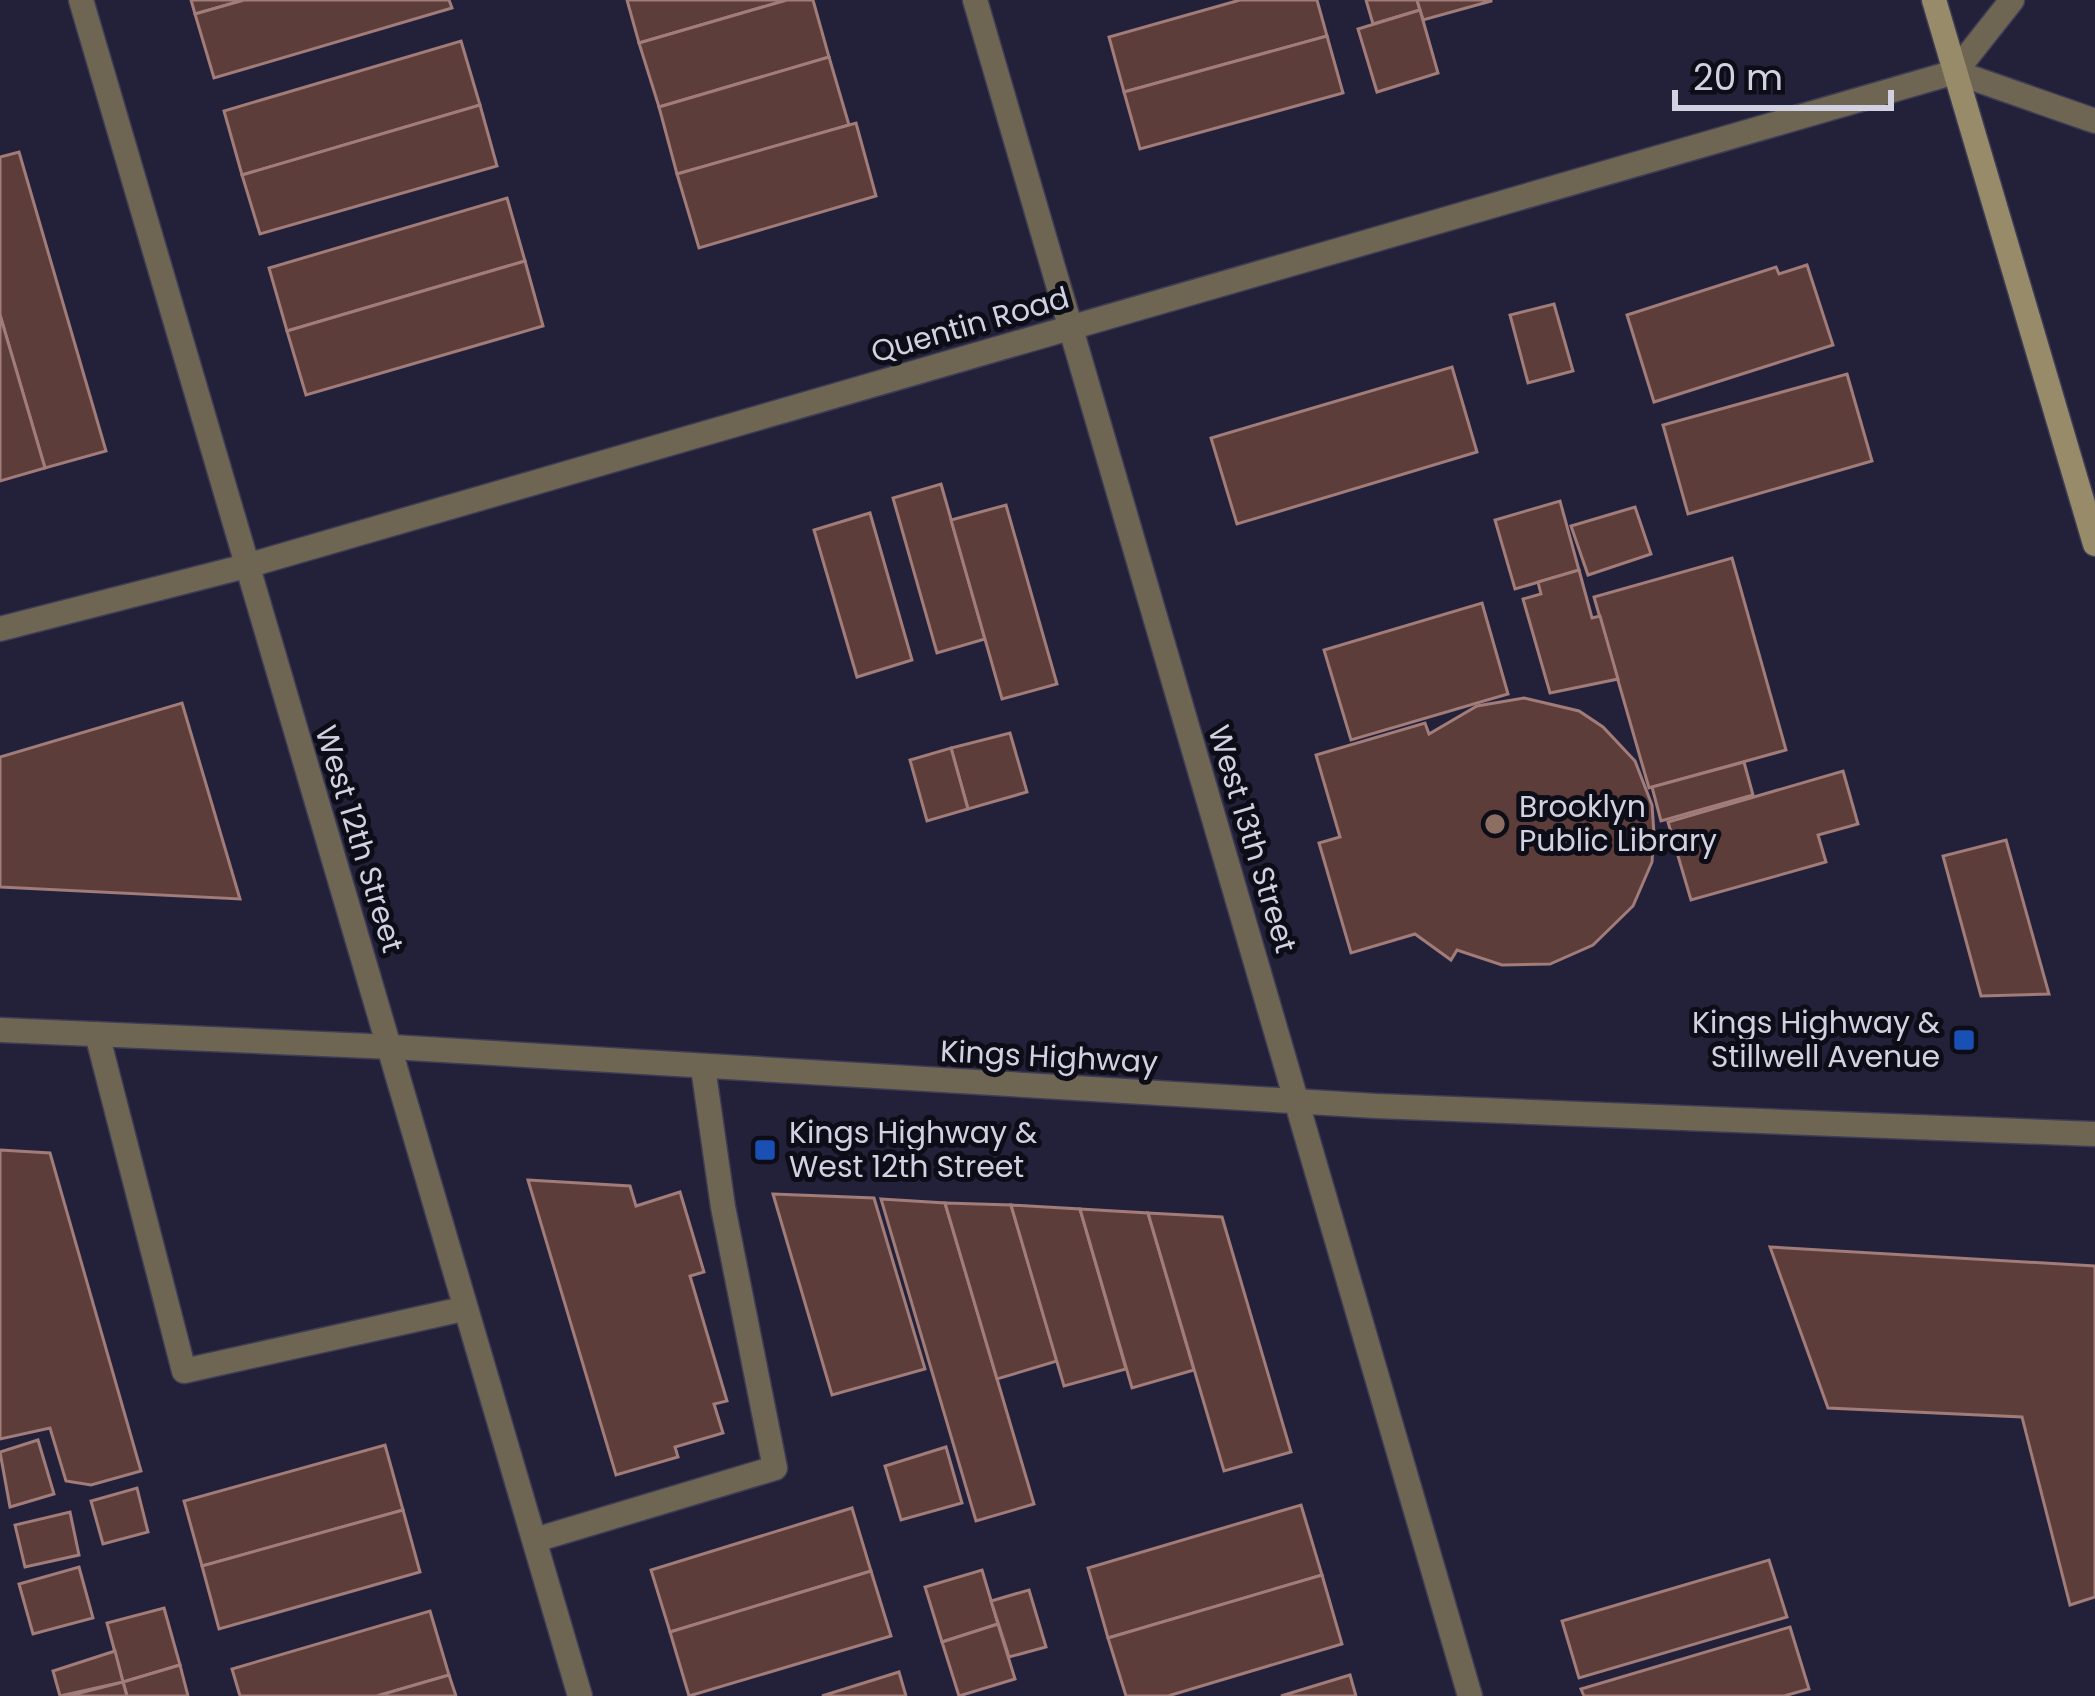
<svg xmlns="http://www.w3.org/2000/svg" width="2095" height="1696" font-family="Poppins,sans-serif">
	<style>
		.building { fill: #5d3d3a; stroke: #a17c79; stroke-width: 3 }
		.lines { fill: none; stroke-linecap: round; stroke-linejoin: round }
		.service-casing { stroke: #3f3d55; stroke-width: 27 }
		.minor-casing { stroke: #3f3d55; stroke-width: 27 }
		.tertiary-casing { stroke: #3f3d55; stroke-width: 27 }
		.secondary-casing { stroke: #3f3d55; stroke-width: 27 }
		.service { stroke: #6e6652; stroke-width: 24 }
		.minor { stroke: #6e6652; stroke-width: 24 }
		.tertiary { stroke: #6e6652; stroke-width: 24 }
		.secondary { stroke: #978b6a; stroke-width: 24 }
		.education-dot { fill: #8d6e63; stroke: #0d0d18; stroke-width: 4.5 }
		.transit-dot { fill: #1a4fb4; stroke: #0d0d18; stroke-width: 4.5 }
		.labels { text-anchor: middle; stroke-width: 10; stroke-linejoin: round; paint-order: stroke }
		.street-label { font-size: 30px; fill: #d1d1e2; stroke: #0d0d18 }
		.poi-label { font-size: 30px; fill: #d1d1e2; stroke: #0d0d18; text-anchor: start }
	</style>
	<rect width="100%" height="100%" fill="#23213a"/>
	<g class="building">
		<polygon points="191,0 244,0 195,14"/>
		<polygon points="244,0 449,0 452,8 214,78 195,14"/>
		<polygon points="627,0 787,0 639,43"/>
		<polygon points="787,0 813,0 829,57 659,107 639,43"/>
		<polygon points="1240,0 1317,0 1327,36 1124,92 1109,37"/>
		<polygon points="1366,0 1417,0 1420,10 1373,24"/>
		<polygon points="1417,0 1491,0 1491,1 1423,20"/>
		<polygon points="1420,10 1438,73 1377,92 1358,29"/>
		<polygon points="1327,36 1343,93 1140,149 1124,92"/>
		<polygon points="461,41 480,105 242,175 224,111"/>
		<polygon points="829,57 849,125 677,174 659,107"/>
		<polygon points="480,105 497,166 260,234 242,175"/>
		<polygon points="856,123 876,196 699,248 677,174"/>
		<polygon points="19,152 106,451 45,468 0,315 0,157"/>
		<polygon points="507,198 525,261 287,331 269,268"/>
		<polygon points="525,261 543,326 306,395 287,331"/>
		<polygon points="1807,265 1833,345 1654,402 1627,315 1776,267 1779,274"/>
		<polygon points="1554,304 1573,371 1528,383 1510,315"/>
		<polygon points="0,315 45,468 0,481"/>
		<polygon points="1452,367 1477,452 1237,524 1211,438"/>
		<polygon points="1847,374 1872,461 1688,514 1663,425"/>
		<polygon points="941,484 985,639 937,653 893,498"/>
		<polygon points="1560,501 1579,570 1515,589 1495,520"/>
		<polygon points="1006,505 1057,684 1002,699 951,520"/>
		<polygon points="1635,507 1651,554 1588,575 1571,526"/>
		<polygon points="870,513 912,660 857,677 814,530"/>
		<polygon points="1732,558 1786,750 1649,788 1594,597"/>
		<polygon points="1579,570 1592,618 1600,616 1618,679 1550,693 1523,599 1541,594 1538,582"/>
		<polygon points="1482,603 1508,694 1351,740 1324,650"/>
		<polygon points="1524,698 1579,711 1603,727 1635,761 1652,805 1654,834 1652,862 1633,906 1593,945 1550,964 1502,965 1457,950 1451,960 1415,934 1351,953 1319,843 1340,837 1316,755 1425,723 1429,734 1477,706"/>
		<polygon points="182,703 240,899 0,887 0,757"/>
		<polygon points="1010,733 1027,792 968,809 951,748"/>
		<polygon points="951,748 968,809 927,821 910,760"/>
		<polygon points="1744,762 1753,795 1661,821 1652,787"/>
		<polygon points="1843,771 1858,824 1818,835 1826,862 1691,900 1668,822"/>
		<polygon points="2006,840 2049,994 1981,996 1943,856"/>
		<polygon points="0,1150 50,1153 141,1471 91,1485 66,1481 50,1428 0,1439"/>
		<polygon points="528,1180 630,1186 636,1206 680,1192 704,1272 690,1276 727,1401 714,1404 723,1433 675,1447 678,1457 616,1475"/>
		<polygon points="773,1194 874,1198 925,1369 832,1395"/>
		<polygon points="881,1199 945,1203 1034,1504 976,1521"/>
		<polygon points="945,1203 1011,1205 1057,1361 997,1379"/>
		<polygon points="1011,1205 1080,1209 1126,1369 1064,1386"/>
		<polygon points="1080,1209 1148,1213 1194,1370 1132,1388"/>
		<polygon points="1148,1213 1222,1217 1291,1452 1224,1471"/>
		<polygon points="1770,1247 2095,1266 2095,1597 2070,1605 2022,1417 1828,1408"/>
		<polygon points="38,1440 54,1494 10,1507 0,1452"/>
		<polygon points="385,1445 403,1510 202,1566 184,1501"/>
		<polygon points="946,1447 962,1503 901,1520 885,1466"/>
		<polygon points="137,1488 148,1532 103,1544 91,1501"/>
		<polygon points="1301,1505 1322,1575 1108,1638 1088,1568"/>
		<polygon points="852,1508 871,1571 670,1632 651,1570"/>
		<polygon points="403,1510 420,1572 219,1629 202,1566"/>
		<polygon points="70,1512 79,1555 25,1567 15,1525"/>
		<polygon points="1769,1560 1787,1617 1579,1678 1562,1621"/>
		<polygon points="79,1567 93,1618 33,1634 19,1584"/>
		<polygon points="982,1570 998,1624 942,1642 925,1587"/>
		<polygon points="871,1571 891,1636 689,1696 670,1632"/>
		<polygon points="1322,1575 1342,1644 1168,1696 1126,1696 1108,1638"/>
		<polygon points="1029,1590 1046,1647 1009,1657 991,1601"/>
		<polygon points="164,1608 180,1665 123,1682 107,1623"/>
		<polygon points="430,1611 449,1675 377,1696 240,1696 232,1669"/>
		<polygon points="998,1624 1015,1679 959,1696 942,1642"/>
		<polygon points="1790,1627 1809,1689 1784,1696 1584,1696 1581,1689"/>
		<polygon points="115,1651 123,1682 60,1696 53,1671"/>
		<polygon points="180,1665 188,1696 127,1696 123,1682"/>
		<polygon points="899,1672 906,1696 822,1696"/>
		<polygon points="449,1675 456,1696 377,1696"/>
		<polygon points="1350,1675 1356,1696 1281,1696"/>
		<polygon points="123,1682 127,1696 68,1696"/>
	</g>
	<g class="lines">
		<g class="service-casing">
			<g id="service">
				<polyline points="97,1034 184,1371 463,1309"/>
				<polyline points="535,1540 775,1468 723,1207 703,1067"/>
			</g>
		</g>
		<g class="minor-casing">
			<g id="minor">
				<polyline points="81,0 580,1696"/>
				<polyline points="975,0 1470,1696"/>
				<polyline points="1955,72 2095,121"/>
				<polyline points="1955,72 2012,0"/>
				<polyline points="0,629 246,566 1955,72"/>
			</g>
		</g>
		<g class="tertiary-casing">
			<polyline id="tertiary" points="0,1030 392,1047 1376,1106 2095,1134"/>
		</g>
		<g class="secondary-casing">
			<polyline id="secondary" points="1934,0 2095,544"/>
		</g>
		<use href="#service" class="service"/>
		<use href="#minor" class="minor"/>
		<use href="#tertiary" class="tertiary"/>
		<use href="#secondary" class="secondary"/>
	</g>
	<circle class="education-dot" cx="1495" cy="824" r="12"/>
	<g class="transit-dot">
		<rect x="1952" y="1028" width="24" height="24" rx="6"/>
		<rect x="753" y="1138" width="24" height="24" rx="6"/>
	</g>
	<g class="labels">
		<g class="street-label">
			<text transform="translate(970 325) rotate(-16)" y="10">Quentin Road</text>
			<text transform="translate(359 839) rotate(73)" y="10">West 12th Street</text>
			<text transform="translate(1252 839) rotate(73)" y="10">West 13th Street</text>
			<text transform="translate(1049 1057) rotate(3)" y="10">Kings Highway</text>
		</g>
		<g class="poi-label">
			<text x="1519" y="817">Brooklyn<tspan x="1519" dy="34">Public Library</tspan></text>
			<text x="1940" y="1033" text-anchor="end">Kings Highway &amp;<tspan x="1940" dy="34">Stillwell Avenue</tspan></text>
			<text x="789" y="1143">Kings Highway &amp;<tspan x="789" dy="34">West 12th Street</tspan></text>
		</g>
	</g>
	<path d="M1675 90v18h216v-18" fill="none" stroke="#d1d1e2" stroke-width="6"/>
	<text x="1693" y="90" font-size="36" fill="#d1d1e2" stroke="#0d0d18" stroke-width="9" paint-order="stroke">20 m</text>
</svg>
